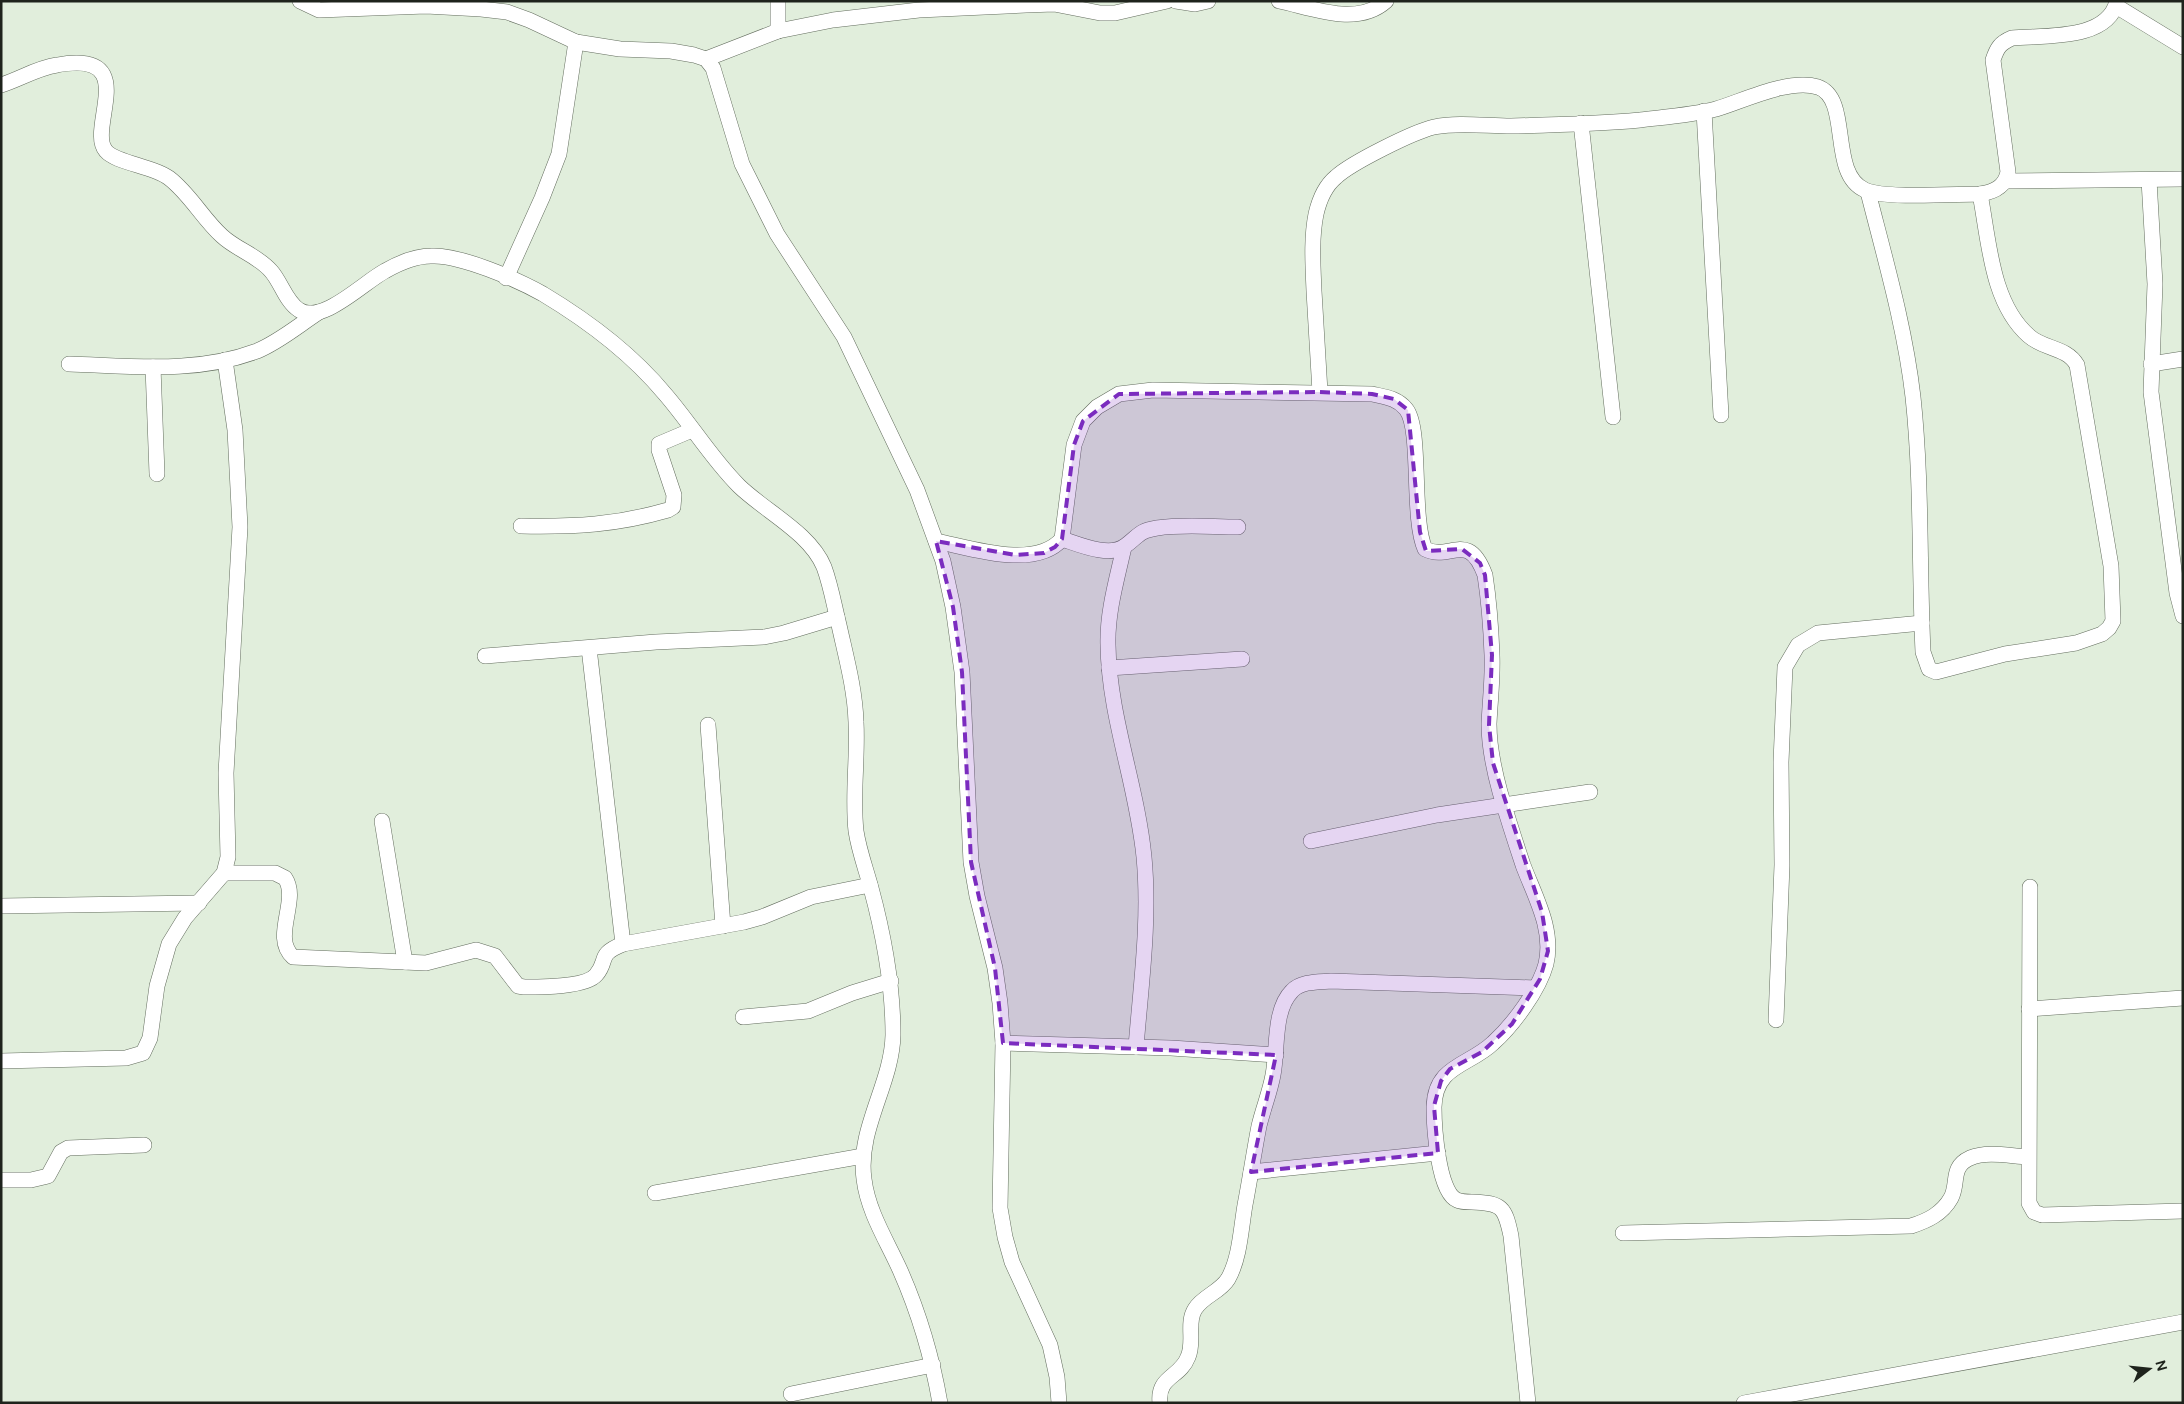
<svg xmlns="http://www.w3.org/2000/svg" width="2184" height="1404" font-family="'DM Sans',sans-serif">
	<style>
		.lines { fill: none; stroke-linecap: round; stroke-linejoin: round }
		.street-casing { stroke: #636d5e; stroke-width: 16 }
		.street { stroke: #fff; stroke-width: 15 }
		.marked { fill: #7b2cbf; fill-opacity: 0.2; stroke: #7b2cbf; stroke-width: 4; stroke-dasharray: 10 6; stroke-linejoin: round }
	</style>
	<rect width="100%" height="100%" fill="#e1eedc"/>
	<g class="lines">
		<g class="street-casing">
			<g id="street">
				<polyline points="300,1 319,10 426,6 481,9 507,12 529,20 576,42 620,49 671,51 694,55 706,59 713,68 742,164 777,234 844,337 917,490 943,561 953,607 962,672 971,862 977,896 995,968 1000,1003 1003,1043 1000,1208 1005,1237 1012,1262 1050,1345 1057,1377 1059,1403"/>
				<polyline points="1176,1 1195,4 1208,1"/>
				<path d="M1279 1C1313 8 1357 27 1386 1"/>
				<polyline points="2116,6 2183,47"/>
				<polyline points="778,31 778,1"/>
				<polyline points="706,59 778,31 833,20 919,10 1026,5 1054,4 1100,13 1115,13 1167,1"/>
				<path d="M1 85C20 79 37 68 57 65 143 49 86 129 106 151 116 163 153 166 169 178 190 194 203 219 222 236 237 250 257 255 271 271 281 282 286 302 299 310 322 325 364 282 385 271 399 263 415 256 431 256 459 254 518 280 543 294 588 321 631 353 665 394 691 424 711 458 739 486 766 512 810 533 824 567 831 586 834 605 839 625 846 657 855 689 856 722 858 758 852 795 856 831 859 851 866 869 871 888 884 936 893 985 893 1035 892 1084 857 1129 864 1179 868 1212 887 1241 900 1270 919 1313 932 1357 940 1403"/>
				<polyline points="1704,111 1721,415"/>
				<polyline points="1581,123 1613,417"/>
				<polyline points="2149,180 2155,284 2151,392 2177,593 2183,616"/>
				<polyline points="2006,181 2183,179"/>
				<path d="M1868 192C1885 259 1905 327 1913 397 1922 481 1919 566 1923 652L1929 669 1936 672 2005 654 2076 643 2102 634 2109 628 2113 621 2111 566 2077 365C2067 347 2043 349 2029 336 1991 303 1989 240 1980 194"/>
				<polyline points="506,278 542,198 559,154 576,42"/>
				<path d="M69 364C132 366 196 374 257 351 279 342 299 325 319 312"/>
				<polyline points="2151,364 2183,359"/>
				<polyline points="153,367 157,474"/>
				<path d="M1320 392C1318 358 1316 324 1314 291 1313 266 1311 239 1316 214 1319 201 1325 186 1336 177 1351 163 1413 132 1434 127 1458 122 1486 126 1511 126 1554 125 1597 124 1640 120 1665 117 1692 115 1716 109 1743 101 1789 78 1818 87 1852 99 1828 174 1865 190 1885 199 1955 194 1980 194 1994 192 2005 187 2008 172L1993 60C1997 48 2000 43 2012 38 2044 35 2108 41 2117 1"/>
				<path d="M521 526C575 527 616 525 668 510L673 507 674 495 659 450V444L692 430"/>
				<path d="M1062 539C1078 544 1109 558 1125 546 1139 536 1138 531 1157 528 1183 524 1212 527 1238 527"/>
				<path d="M936 541C971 548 1035 570 1062 539L1074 445 1083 421 1097 407 1119 394 1153 390 1372 394C1385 397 1397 398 1406 409 1422 428 1411 518 1425 549 1450 562 1468 529 1485 575 1489 601 1491 628 1492 655 1493 678 1490 701 1489 724 1489 747 1494 770 1500 792 1507 816 1515 841 1523 865 1535 897 1554 929 1546 964 1539 990 1513 1025 1493 1043 1469 1066 1435 1065 1434 1107 1434 1125 1438 1193 1457 1200 1461 1202 1468 1202 1472 1202 1502 1203 1505 1207 1511 1236L1528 1403"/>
				<path d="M1124 547C1117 579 1107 612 1108 645 1109 717 1137 785 1144 857 1150 920 1141 984 1136 1047"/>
				<polyline points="589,648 623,944"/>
				<polyline points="485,656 656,642 764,637 784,633 837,617"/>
				<polyline points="1109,668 1242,659"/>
				<polyline points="708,725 723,926"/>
				<polyline points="382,821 405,962"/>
				<polyline points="1311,841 1437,815 1590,792"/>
				<path d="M224 873H275L285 878C300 900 271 937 293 957L426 963 476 950 495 956 518 986 524 987C541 987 586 987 596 975 609 960 596 955 623 944L744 922 762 917 811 897 870 885"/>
				<polyline points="2030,887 2029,1203 2034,1212 2042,1215 2183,1211"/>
				<polyline points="1,906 199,903"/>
				<polyline points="2029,1009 2183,998"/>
				<polyline points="743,1017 808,1011 852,993 891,981"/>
				<polyline points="1776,1020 1782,865 1781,762 1785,667 1798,645 1818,633 1922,623"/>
				<polyline points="1003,1043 1171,1048 1276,1055"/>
				<polyline points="1,1061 126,1058 143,1053 150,1038 157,986 169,944 185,918 224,873 228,857 226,773 240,527 235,430 225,360"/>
				<polyline points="1251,1172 1438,1153"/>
				<polyline points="1,1180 31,1180 48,1176 61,1152 68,1148 144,1145"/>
				<polyline points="655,1193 863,1156"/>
				<path d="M1623 1233 1911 1226C1927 1221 1942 1214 1951 1198 1959 1183 1950 1167 1970 1158 1987 1151 2009 1156 2028 1157"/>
				<polyline points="791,1394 933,1365"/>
				<path d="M1160 1403C1157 1376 1180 1378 1188 1357 1195 1342 1186 1323 1195 1309 1203 1296 1220 1292 1228 1279 1240 1258 1241 1228 1245 1205 1250 1179 1254 1152 1259 1126 1263 1109 1270 1092 1273 1075 1278 1049 1273 1010 1292 991 1301 981 1319 982 1331 981L1535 988"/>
				<polyline points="1744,1403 2183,1322"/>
			</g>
		</g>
		<use href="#street" class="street"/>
	</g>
	<path class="marked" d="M1320 392 1372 394 1394 399 1408 410 1420 532 1426 551 1462 549 1480 563 1485 575 1492 655 1489 725 1493 763 1542 912 1548 951 1540 979 1512 1024 1482 1052 1450 1069 1441 1081 1434 1106 1438 1153 1251 1172 1276 1055 1003 1043 995 968 971 862 962 672 953 607 936 541 1015 555 1044 553 1055 547 1062 539 1074 445 1083 421 1119 394Z"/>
	<rect width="2184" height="1404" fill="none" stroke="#1e231c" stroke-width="5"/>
	<g transform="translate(2149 1369) rotate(74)" stroke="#e1eedc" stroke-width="4" paint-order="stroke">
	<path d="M0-4L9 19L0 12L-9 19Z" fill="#1e231c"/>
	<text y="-8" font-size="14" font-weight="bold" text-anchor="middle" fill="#1e231c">N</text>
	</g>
</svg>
